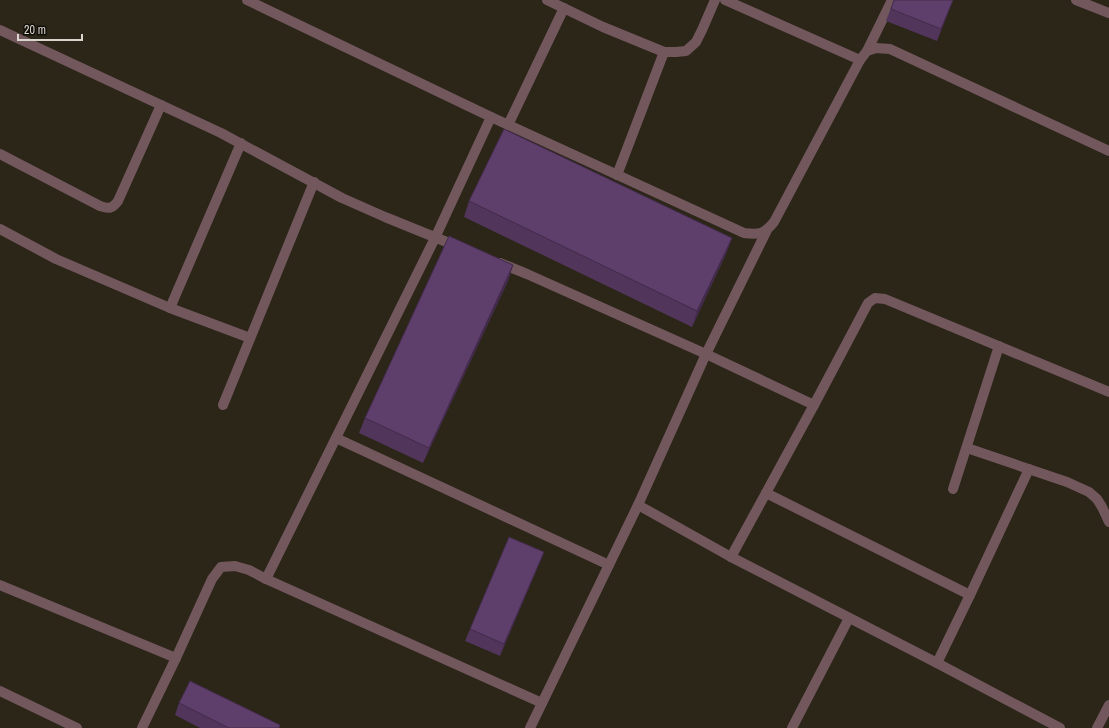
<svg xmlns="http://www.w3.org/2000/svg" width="1109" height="728" font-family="'Archivo Narrow',sans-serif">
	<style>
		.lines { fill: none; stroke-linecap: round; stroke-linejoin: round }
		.minor { stroke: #72575d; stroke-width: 10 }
		.tertiary { stroke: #72575d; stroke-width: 10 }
		.wall { fill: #51355b }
		.shaded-wall { fill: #422b4a }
		.building { fill: #5e3e6a; stroke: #422b4a }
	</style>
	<rect width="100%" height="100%" fill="#2c2619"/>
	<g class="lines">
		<g class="minor">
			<polyline points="547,0 603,27 664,52 676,52 686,51 696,42 702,30 715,0"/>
			<polyline points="725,0 860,60"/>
			<polyline points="1076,0 1109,13"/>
			<polyline points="0,30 221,133 342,198 385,217 459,247"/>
			<polyline points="867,51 892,0"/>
			<polyline points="508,125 564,8"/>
			<path d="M0 154 100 206C109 209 112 209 118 201L161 105"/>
			<polyline points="617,175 664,52"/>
			<polyline points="0,229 56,259 170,308 250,338"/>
			<polyline points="500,263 527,274 706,354 814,405"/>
			<polyline points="170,308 241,143"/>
			<polyline points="223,405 314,182"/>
			<polyline points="336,438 609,565"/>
			<polyline points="967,448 1067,482 1089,492 1097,499 1102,507 1109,522"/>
			<polyline points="953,489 999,346"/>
			<polyline points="766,493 970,595"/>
			<polyline points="638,505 731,557 937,663 1060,728"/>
			<polyline points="731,557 814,405 868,303 875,298 885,299 1109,392"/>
			<polyline points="266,579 435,238 491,117"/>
			<polyline points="0,585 176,658"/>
			<polyline points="937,663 970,595 1029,469"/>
			<polyline points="0,691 77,728"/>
			<polyline points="142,728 176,658 212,579 221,567 235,566 249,570 266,579 542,703"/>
			<polyline points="530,728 638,505 706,354 767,230"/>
			<polyline points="792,728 849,618"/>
			<polyline points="1097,728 1109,705"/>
		</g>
		<path class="tertiary" d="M247 0 491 117 744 233C760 235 764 234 774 222L860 60 867 51 876 48 890 49 1109 151"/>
	</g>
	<g class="wall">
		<polygon points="894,0 953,0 937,41 886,21"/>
		<polygon points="469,201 732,238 726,254 692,327 464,217"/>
		<polygon points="513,265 508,281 423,463 359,433 365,418"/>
		<polygon points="544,552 539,564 500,656 465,641 470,629"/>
		<polygon points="179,703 279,728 200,728 175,715"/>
	</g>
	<g class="shaded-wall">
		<polygon points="953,0 937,41 941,29"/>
		<polygon points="732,238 726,254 692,327 697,311"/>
		<polygon points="513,265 508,281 423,463 429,448"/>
		<polygon points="544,552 539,564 500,656 504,644"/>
	</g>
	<g class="building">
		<polygon points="894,0 953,0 941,29 891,9"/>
		<polygon points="504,129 732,238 697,311 469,201"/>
		<polygon points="449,236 513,265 429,448 365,418"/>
		<polygon points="509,537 544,552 504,644 470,629"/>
		<polygon points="190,681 280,725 279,728 229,728 179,703"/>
	</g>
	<path d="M18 34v6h64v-6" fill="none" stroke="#dad5cd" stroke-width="2"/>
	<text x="24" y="34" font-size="12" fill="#dad5cd" stroke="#120f0a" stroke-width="3" paint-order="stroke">20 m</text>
</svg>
